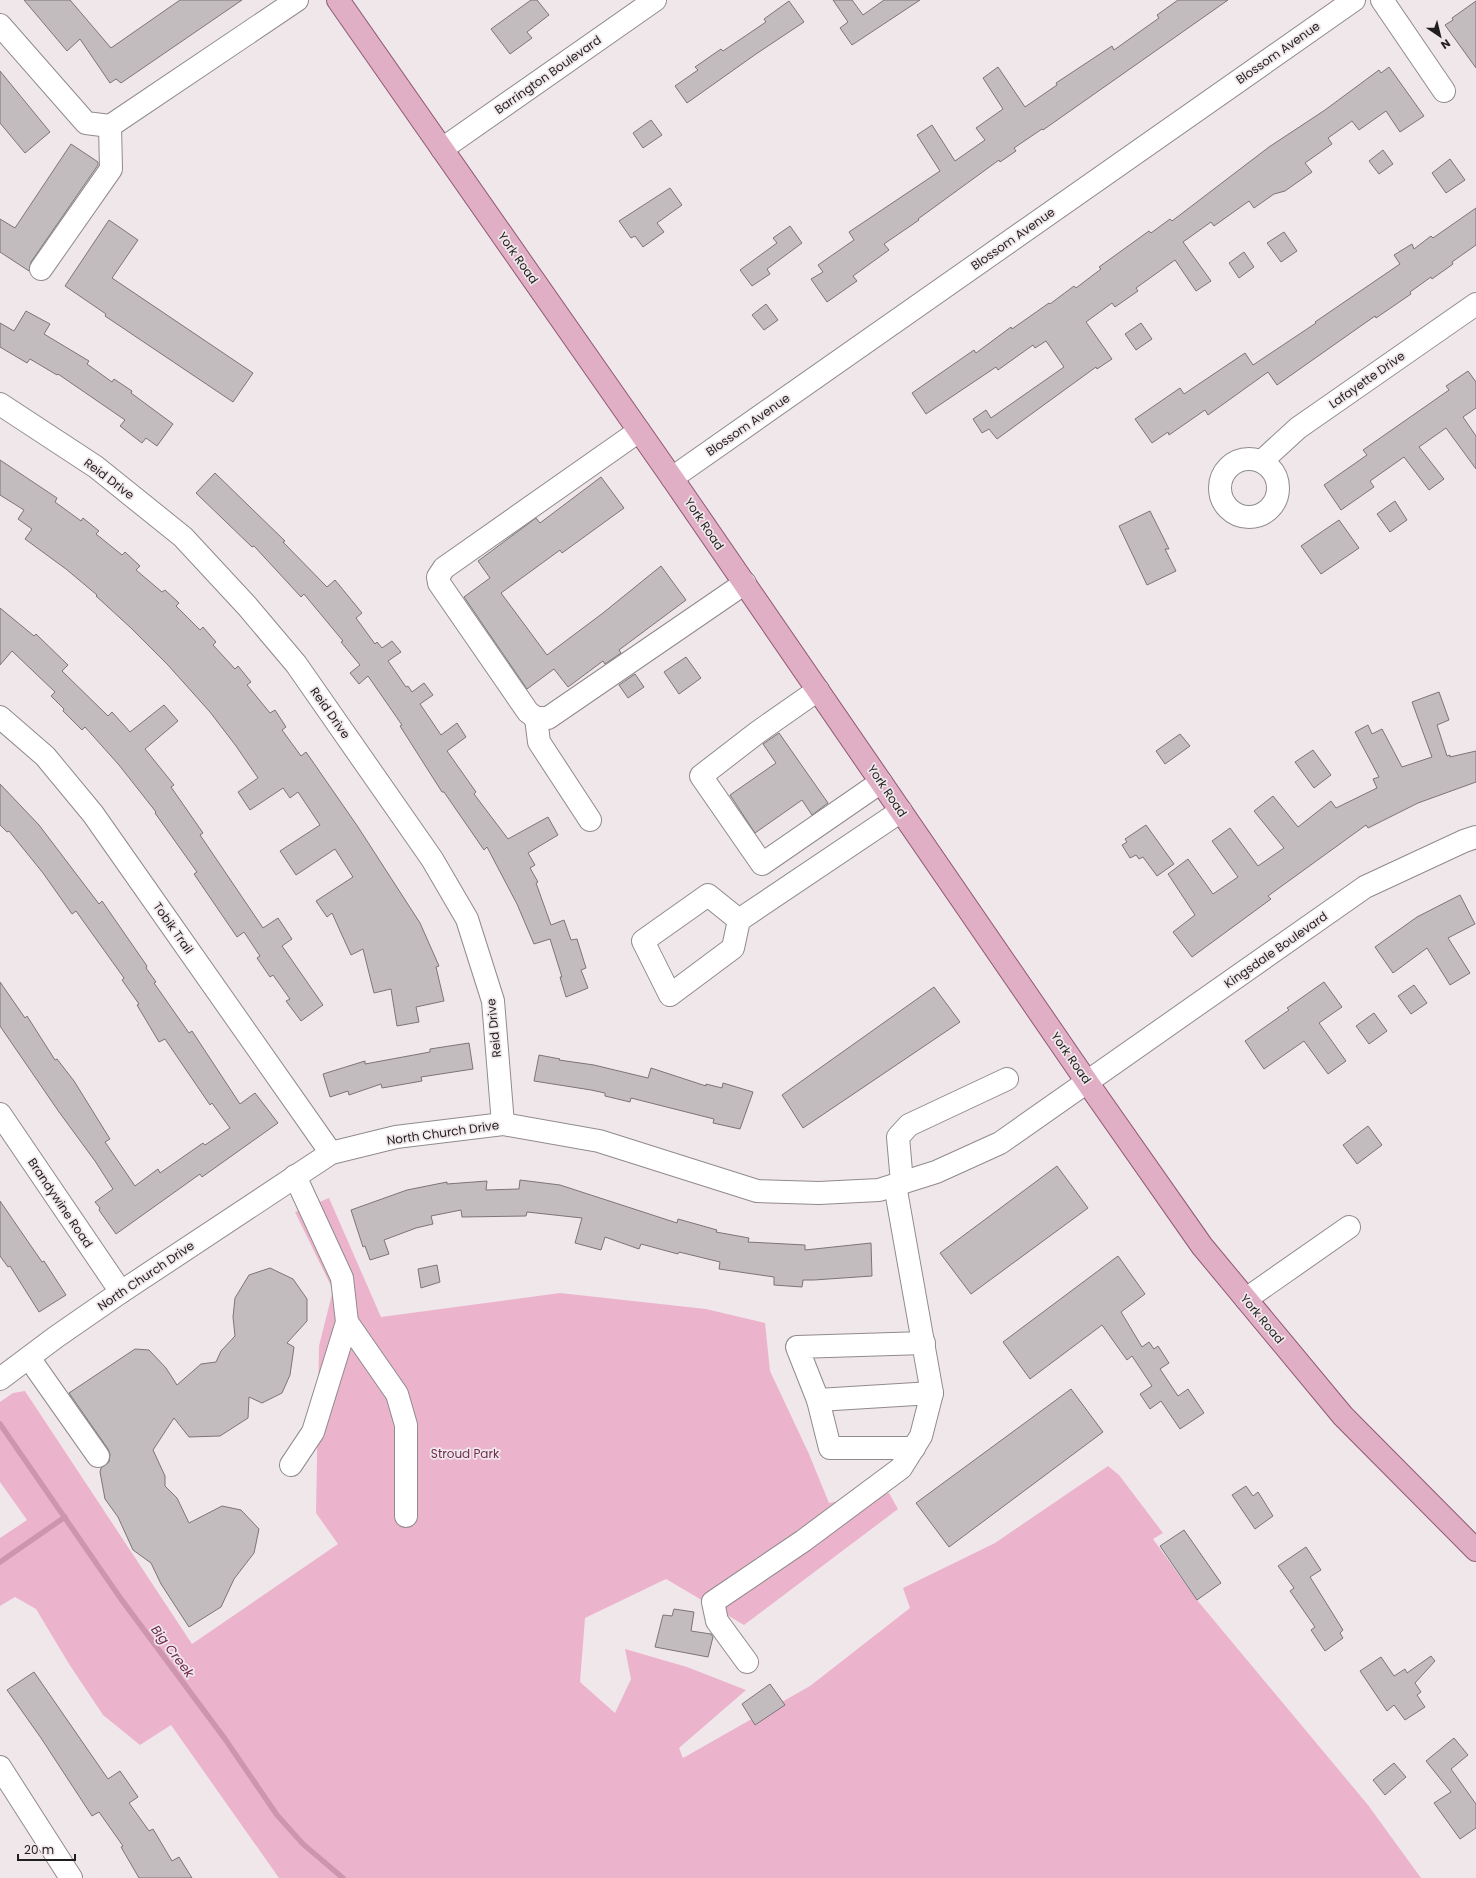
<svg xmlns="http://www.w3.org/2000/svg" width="1476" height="1878" font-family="Poppins,sans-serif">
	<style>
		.green { fill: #ecb4cc }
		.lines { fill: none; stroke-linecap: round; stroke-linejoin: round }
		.stream { stroke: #ce95ae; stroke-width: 5.5 }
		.building { fill: #c3bcbf; stroke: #7c7578 }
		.minor-casing { stroke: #918a8d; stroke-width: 24 }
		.major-casing { stroke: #905972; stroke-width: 24 }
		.minor { stroke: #fff; stroke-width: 22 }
		.major { stroke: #e0afc5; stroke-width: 22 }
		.labels { text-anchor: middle; stroke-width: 3.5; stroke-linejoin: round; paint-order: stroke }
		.street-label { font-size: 12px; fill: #211e1f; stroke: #f0e7eb }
		.park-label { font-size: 12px; fill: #702c4f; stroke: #f0e7eb }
		.water-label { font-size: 13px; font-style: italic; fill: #6d294c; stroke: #f0e7eb }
	</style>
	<rect width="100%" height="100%" fill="#f0e7eb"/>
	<polygon class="green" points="329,1198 381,1317 560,1293 706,1309 765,1323 770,1371 809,1454 829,1503 889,1493 898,1509 744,1625 666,1579 585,1618 580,1682 615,1713 631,1679 625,1649 687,1667 746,1690 679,1748 683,1758 810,1686 910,1608 903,1588 995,1543 1108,1466 1119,1475 1163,1533 1153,1539 1197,1600 1368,1805 1421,1878 279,1878 171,1725 140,1745 103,1715 69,1664 36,1609 15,1597 0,1606 0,1538 27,1520 0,1482 0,1402 13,1393 25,1391 192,1644 338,1544 316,1513 319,1346 333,1290 295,1212"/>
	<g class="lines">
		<g class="stream">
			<polyline points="0,1424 121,1599 225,1739 277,1815 303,1844 343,1878"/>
			<polyline points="0,1562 65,1517"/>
		</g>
	</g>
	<g class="building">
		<polygon points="24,0 70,0 111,48 180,0 242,0 121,83 116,79 110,83 80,39 67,51"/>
		<polygon points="531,0 537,0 549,15 527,32 532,38 510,54 491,29"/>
		<polygon points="833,0 852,0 863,15 884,0 920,0 852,45 840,28 848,22"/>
		<polygon points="1178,0 1228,0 1043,130 1042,129 1014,148 1016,151 1000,162 999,160 918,219 919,220 884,244 889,250 853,276 857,281 827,302 811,279 823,272 818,265 854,240 849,232 940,171 917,135 932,125 955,161 985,140 976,128 1003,109 983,78 998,67 1025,107 1057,85 1056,83 1112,46 1114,50 1159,18 1157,15"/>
		<polygon points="789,1 804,22 756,54 687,103 675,86 698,70 695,67 721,49 723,51 766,22 764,19"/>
		<polygon points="1476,1 1476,68 1445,25 1453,20 1452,18"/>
		<polygon points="1389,67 1424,116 1400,132 1386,111 1359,130 1352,121 1328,138 1332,144 1305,163 1312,172 1285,191 1274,194 1254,208 1249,201 1214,226 1211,222 1183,242 1211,281 1196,291 1175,260 1136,288 1138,291 1115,307 1112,303 1086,322 1112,359 1097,369 1096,367 997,439 989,429 982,433 973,419 986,410 991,418 1064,367 1046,341 1035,348 1033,345 998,370 996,367 926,414 912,393 974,350 976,353 1011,327 1012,329 1049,303 1050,304 1074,286 1076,288 1101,269 1099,267 1149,231 1151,233 1170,219 1172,221 1269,147 1325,110 1379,70 1381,73"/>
		<polygon points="0,71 50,132 25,153 0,123"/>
		<polygon points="651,120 662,135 643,148 633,133"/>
		<polygon points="71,144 98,162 98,165 31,262 29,271 0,252 0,219 15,228"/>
		<polygon points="1383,150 1393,164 1379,174 1369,161"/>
		<polygon points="1450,159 1465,180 1446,193 1432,173"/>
		<polygon points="670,188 682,205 657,223 664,232 643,247 635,236 631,238 619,221"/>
		<polygon points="1476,208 1476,245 1452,262 1453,264 1432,279 1431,277 1410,292 1411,294 1376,318 1375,316 1277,385 1268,372 1208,415 1205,410 1169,435 1168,432 1152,443 1135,419 1180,388 1184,394 1245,353 1253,365 1316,323 1315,322 1400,264 1394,255 1412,244 1414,249 1431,236 1433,238"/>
		<polygon points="109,220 138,240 112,278 253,373 233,402 105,316 106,314 65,286"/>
		<polygon points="790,226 802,243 767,269 770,274 752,286 740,270 777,243 773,238"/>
		<polygon points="1284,232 1297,251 1281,262 1267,243"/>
		<polygon points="1244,252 1254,267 1239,278 1229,263"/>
		<polygon points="766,304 778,320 764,330 752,315"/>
		<polygon points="26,311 50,324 44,334 89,361 87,364 112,382 114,379 132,391 131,393 173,424 157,446 146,438 142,443 120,426 125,420 58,374 57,375 30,359 27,363 0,347 0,323 14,331"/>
		<polygon points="1141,323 1152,339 1136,350 1125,334"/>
		<polygon points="1468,371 1476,382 1476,408 1463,417 1476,436 1476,469 1446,428 1419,447 1444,479 1429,490 1404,457 1370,481 1374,487 1341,510 1324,485 1367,455 1363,450 1449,390 1446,386"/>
		<polygon points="0,460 57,498 55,502 81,521 83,518 99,531 96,534 122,555 125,552 140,566 136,570 162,592 165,590 179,603 176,606 200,630 203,627 216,642 213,645 235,669 238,666 251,682 247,685 270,713 275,710 286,727 282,730 301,756 306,752 358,827 420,923 439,966 436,967 444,1001 416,1007 419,1022 397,1026 391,989 374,993 363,949 351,955 332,913 327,917 316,901 353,877 335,849 296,875 280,851 320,825 298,792 290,798 283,788 250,810 238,792 258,778 236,746 210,712 167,664 131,628 96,596 97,595 66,569 25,539 32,529 18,519 24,510 0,495"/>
		<polygon points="215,473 285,541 283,542 327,587 335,580 362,613 356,618 375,644 377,642 382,648 392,641 401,652 388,661 406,687 408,686 412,692 424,683 433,695 420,704 441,735 457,723 466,737 447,751 476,792 474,794 508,839 548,817 558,835 528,853 535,865 530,868 538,882 536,883 551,925 564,920 571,940 577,939 586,968 581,970 588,988 566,997 560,977 562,977 550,939 534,944 517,904 487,847 484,850 444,792 442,792 400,726 402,725 368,676 359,684 350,673 360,665 341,642 343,641 304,594 301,597 254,546 252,547 196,493"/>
		<polygon points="601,477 624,508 562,553 560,550 501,593 547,655 603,613 661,566 686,600 619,650 621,653 605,664 603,661 568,687 554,669 527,689 464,597 490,578 478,561 536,518 540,523"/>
		<polygon points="1395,501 1407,520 1390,532 1377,514"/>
		<polygon points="1150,511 1169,549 1165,549 1176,571 1147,585 1119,526"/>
		<polygon points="1339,520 1359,548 1321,574 1301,546"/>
		<polygon points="0,608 34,636 36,634 68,665 62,671 108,716 112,712 130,732 164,705 178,721 145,749 174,785 171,787 203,833 200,835 263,928 278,918 292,939 282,946 323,1005 301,1021 286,1001 290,999 273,975 270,977 257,958 260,956 244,932 237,937 194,874 197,872 155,813 156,812 119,765 85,727 82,730 63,711 64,709 51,696 55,692 12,651 0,665"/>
		<polygon points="686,657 701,678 679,694 664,672"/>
		<polygon points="635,674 644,687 628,698 619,685"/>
		<polygon points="1439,692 1449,720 1437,725 1447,756 1450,755 1450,757 1476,751 1476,782 1418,803 1368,828 1366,825 1268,896 1271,899 1192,957 1173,932 1195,915 1168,874 1188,859 1213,894 1238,877 1212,841 1230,828 1258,866 1284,848 1254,811 1273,796 1298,827 1331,801 1336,808 1377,788 1373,779 1379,777 1355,732 1368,725 1372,734 1382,729 1402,767 1432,757 1412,702"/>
		<polygon points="779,733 828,803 812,815 802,800 755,833 730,795 776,763 763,744"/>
		<polygon points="1180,734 1190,746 1165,764 1156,751"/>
		<polygon points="1313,750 1331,775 1314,788 1295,762"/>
		<polygon points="0,784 39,825 99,904 102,901 147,966 146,968 156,982 154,983 189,1033 192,1031 240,1104 255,1093 278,1123 202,1177 200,1174 116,1234 99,1210 100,1208 95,1202 113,1189 95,1161 59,1112 0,1026 0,982 25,1018 27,1016 55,1060 57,1059 74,1081 110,1139 105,1142 135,1186 158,1169 160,1173 203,1143 205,1145 230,1128 212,1103 210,1105 165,1039 159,1042 137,1005 139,1004 122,980 124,978 76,911 72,914 43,873 9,831 7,832 0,825"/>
		<polygon points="1146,825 1174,864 1157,876 1143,857 1139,859 1136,855 1130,858 1122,845 1127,842 1125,839"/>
		<polygon points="1460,895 1475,924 1448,938 1470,973 1450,985 1427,948 1393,973 1375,947 1417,917"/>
		<polygon points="1324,982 1342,1007 1319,1023 1346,1061 1328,1074 1304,1041 1264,1069 1245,1041 1289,1010 1287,1008"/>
		<polygon points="1414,985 1427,1003 1411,1014 1398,996"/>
		<polygon points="934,987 960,1022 803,1128 782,1095"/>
		<polygon points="1374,1013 1387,1031 1369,1044 1356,1026"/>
		<polygon points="469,1043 473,1069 421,1077 422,1081 382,1088 381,1084 349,1095 348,1091 330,1097 323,1074 365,1061 365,1064 430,1052 430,1049"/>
		<polygon points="539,1055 560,1059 559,1060 594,1065 648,1078 651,1068 706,1086 706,1084 722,1088 723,1083 753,1092 740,1129 713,1123 714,1119 631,1098 630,1102 605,1096 605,1093 591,1090 534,1081"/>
		<polygon points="1368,1126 1382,1145 1357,1164 1343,1145"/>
		<polygon points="1057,1166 1088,1208 971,1294 940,1253"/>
		<polygon points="520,1180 560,1185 677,1223 678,1219 717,1230 716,1232 749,1238 748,1242 805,1245 805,1250 871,1243 872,1276 814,1280 803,1280 802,1287 774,1285 774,1277 719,1269 720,1262 679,1252 678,1254 641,1244 639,1249 605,1237 601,1250 575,1243 582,1218 527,1212 526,1216 462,1217 461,1210 431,1216 433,1224 416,1228 384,1240 389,1254 370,1260 365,1246 363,1247 351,1210 407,1190 447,1182 447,1184 487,1181 486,1190 519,1189"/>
		<polygon points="0,1201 42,1262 44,1261 66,1295 39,1312 10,1266 8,1267 0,1256"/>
		<polygon points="1118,1256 1145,1294 1121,1312 1142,1347 1149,1342 1154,1349 1158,1346 1169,1363 1160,1369 1178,1396 1188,1389 1204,1413 1180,1429 1161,1401 1150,1409 1140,1394 1152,1386 1132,1356 1127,1360 1102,1325 1030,1379 1003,1342"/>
		<polygon points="437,1265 440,1282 421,1288 418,1269"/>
		<polygon points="270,1268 293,1279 307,1299 307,1321 287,1343 294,1347 290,1375 282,1393 262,1403 249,1397 248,1418 220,1436 189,1437 174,1418 153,1450 165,1476 165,1486 177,1498 189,1523 222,1506 241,1510 259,1529 254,1553 234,1579 221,1607 189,1627 161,1584 151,1563 133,1550 118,1517 105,1499 100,1472 101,1468 109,1462 110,1454 108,1449 69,1393 135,1349 149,1350 166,1368 177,1385 201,1364 216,1362 221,1351 235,1336 233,1317 235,1298 249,1275"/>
		<polygon points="1071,1389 1103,1432 949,1547 916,1503"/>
		<polygon points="1246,1486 1253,1496 1258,1492 1273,1516 1255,1529 1232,1495"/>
		<polygon points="1184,1530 1221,1583 1197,1600 1160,1546"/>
		<polygon points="1306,1547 1321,1570 1310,1577 1343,1630 1340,1633 1343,1638 1325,1651 1311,1630 1315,1627 1290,1591 1294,1588 1278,1566"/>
		<polygon points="674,1609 694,1612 691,1631 711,1634 713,1637 708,1657 655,1647 663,1615 672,1616"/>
		<polygon points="1431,1656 1435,1661 1415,1683 1421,1692 1417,1695 1425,1707 1405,1720 1394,1705 1387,1711 1360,1671 1381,1657 1394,1676 1405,1669 1407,1673"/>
		<polygon points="34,1672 108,1779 120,1771 138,1797 129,1803 149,1831 153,1829 172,1861 179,1857 192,1878 139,1878 121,1847 123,1846 99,1812 92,1816 41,1738 7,1690"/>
		<polygon points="770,1684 785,1705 755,1725 742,1704"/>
		<polygon points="1454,1738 1468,1755 1451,1769 1476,1804 1476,1828 1460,1839 1434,1803 1451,1792 1426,1761"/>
		<polygon points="1394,1763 1406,1777 1385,1795 1373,1780"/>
	</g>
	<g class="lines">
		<g class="minor-casing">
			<g id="minor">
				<polyline points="1382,0 1444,91"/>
				<polyline points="0,25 86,123 110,126 297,0"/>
				<polyline points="442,149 655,0"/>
				<polyline points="41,269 111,169 110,126"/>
				<polyline points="0,404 96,467 183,537 247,606 296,664 432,859 467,919 493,1001 503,1124"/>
				<polyline points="639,431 444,568 438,577 439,583 528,712 536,718 548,718 745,583"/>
				<circle cx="1249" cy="488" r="29"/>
				<polyline points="1262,461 1298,428 1476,304"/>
				<polyline points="672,478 1354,0"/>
				<polyline points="818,690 758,732 701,776 762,864 881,782"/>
				<polyline points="0,717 45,756 93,814 331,1153"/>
				<polyline points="536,718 539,742 590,820"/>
				<polyline points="739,920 708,895 643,941 670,995 733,948 739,920 901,811"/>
				<polyline points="0,1114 121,1292"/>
				<polyline points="902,1183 898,1137 909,1125 1007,1079"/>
				<polyline points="1246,1299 1349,1227"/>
				<polyline points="347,1322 397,1394 406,1425 406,1516"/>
				<polyline points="29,1358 98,1456"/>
				<polyline points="0,1379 56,1337 121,1292 331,1153 396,1137 503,1124 599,1141 757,1191 819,1193 879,1190 936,1172 1000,1143 1365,887 1464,841 1476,837"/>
				<polyline points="818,1400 932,1393"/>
				<polyline points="914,1448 830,1448 818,1400 797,1347 924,1343"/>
				<polyline points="291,1465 313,1432 347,1322 342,1278 295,1176"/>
				<polyline points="747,1662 717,1621 713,1602 803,1541 901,1468 921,1436 932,1393 895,1185"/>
				<polyline points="0,1767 71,1878"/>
			</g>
		</g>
		<g class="major-casing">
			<polyline id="major" points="338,0 672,478 1087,1082 1202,1246 1343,1416 1476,1550"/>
		</g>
		<use href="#minor" class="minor"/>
		<use href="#major" class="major"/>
	</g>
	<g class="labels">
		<g class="street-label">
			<text transform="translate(1278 53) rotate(-35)" y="4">Blossom Avenue</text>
			<text transform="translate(548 75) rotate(-35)" y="4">Barrington Boulevard</text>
			<text transform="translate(1013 239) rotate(-35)" y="4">Blossom Avenue</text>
			<text transform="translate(518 258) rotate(55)" y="4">York Road</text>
			<text transform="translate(1367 380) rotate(-35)" y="4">Lafayette Drive</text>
			<text transform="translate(748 425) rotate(-35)" y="4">Blossom Avenue</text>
			<text transform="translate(109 479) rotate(37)" y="4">Reid Drive</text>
			<text transform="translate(704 524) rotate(56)" y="4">York Road</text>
			<text transform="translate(330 713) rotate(55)" y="4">Reid Drive</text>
			<text transform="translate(887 791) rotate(56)" y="4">York Road</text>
			<text transform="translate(173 928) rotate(55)" y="4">Tobik Trail</text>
			<text transform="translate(1276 950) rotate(-35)" y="4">Kingsdale Boulevard</text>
			<text transform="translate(494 1028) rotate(-96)" y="4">Reid Drive</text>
			<text transform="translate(1071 1058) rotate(55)" y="4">York Road</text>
			<text transform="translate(443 1133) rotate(-8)" y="4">North Church Drive</text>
			<text transform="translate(60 1203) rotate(56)" y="4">Brandywine Road</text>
			<text transform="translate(146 1276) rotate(-34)" y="4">North Church Drive</text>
			<text transform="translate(1262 1319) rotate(50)" y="4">York Road</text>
		</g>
		<g class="park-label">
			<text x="465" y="1458">Stroud Park</text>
		</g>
		<g class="water-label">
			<text transform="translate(173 1651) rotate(53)" y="5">Big Creek</text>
		</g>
	</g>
	<g transform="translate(1440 36) rotate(145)" stroke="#f0e7eb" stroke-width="3" paint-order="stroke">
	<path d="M0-3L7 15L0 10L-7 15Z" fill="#211e1f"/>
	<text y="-6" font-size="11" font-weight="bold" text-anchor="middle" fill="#211e1f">N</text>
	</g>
	<path d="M18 1854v6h57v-6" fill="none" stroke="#211e1f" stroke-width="2"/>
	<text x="24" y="1854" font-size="12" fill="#211e1f" stroke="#f0e7eb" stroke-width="3" paint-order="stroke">20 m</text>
</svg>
